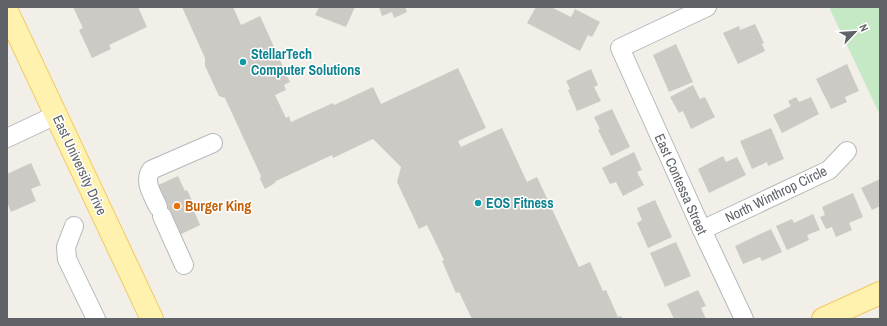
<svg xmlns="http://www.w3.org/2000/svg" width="887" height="326" font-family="'Archivo Narrow',sans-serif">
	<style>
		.green { fill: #c5e8c5 }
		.building { fill: #cccac5 }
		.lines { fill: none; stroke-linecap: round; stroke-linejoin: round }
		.minor-casing { stroke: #b5b8bc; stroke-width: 20 }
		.major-casing { stroke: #f2c960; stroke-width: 24 }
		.minor { stroke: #fff; stroke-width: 18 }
		.major { stroke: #fff2af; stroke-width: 22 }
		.culture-dot { fill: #0f9aa8; stroke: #fff; stroke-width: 1.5 }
		.food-dot { fill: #e8710a; stroke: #fff; stroke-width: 1.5 }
		.labels { text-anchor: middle; stroke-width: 3; stroke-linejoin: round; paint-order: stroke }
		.culture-label { font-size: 14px; font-weight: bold; fill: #0d838f; stroke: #fff; text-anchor: start }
		.street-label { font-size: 14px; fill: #5f6368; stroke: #fff }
		.food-label { font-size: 14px; font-weight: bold; fill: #c56008; stroke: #fff; text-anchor: start }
	</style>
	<rect width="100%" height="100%" fill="#f1efe8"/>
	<polygon class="green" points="829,7 880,7 880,115"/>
	<g class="building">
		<polygon points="73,7 138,7 147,27 109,45 111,49 92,58 79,30 83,28"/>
		<polygon points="182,7 233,7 241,25 260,16 290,82 284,85 286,90 275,95 286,118 289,116 291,122 333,103 334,105 373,87 381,104 458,68 486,128 458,141 461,147 502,128 527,182 537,177 579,267 590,262 603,291 606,290 618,317 621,316 623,319 472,319 459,292 456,293 442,261 444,260 427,225 419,229 397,182 401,167 373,139 333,158 332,155 276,181 275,183 265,189 260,179 261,176 225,98 219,96 205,66 205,58"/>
		<polygon points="319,7 355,7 346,27 315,15"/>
		<polygon points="379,7 405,7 407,12 394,18 392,12 382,16"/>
		<polygon points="536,7 551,7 571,17 575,9 600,22 592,37 588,35 580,51 527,23"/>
		<polygon points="755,24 764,43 762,44 765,51 738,64 723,33 739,26 740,30"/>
		<polygon points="676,44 693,82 669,92 653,55"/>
		<polygon points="847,64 859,91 845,97 847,102 831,109 816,79"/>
		<polygon points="591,69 598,85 594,87 601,101 577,111 568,90 570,89 566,81"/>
		<polygon points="693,85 700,99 705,97 715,117 691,129 683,111 679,113 670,97"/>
		<polygon points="796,97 799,102 811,97 819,114 782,133 773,115 791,106 788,101"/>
		<polygon points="612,109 630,147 611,156 598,130 600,129 594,117"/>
		<polygon points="771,128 784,159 768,166 767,162 752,169 740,141"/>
		<polygon points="634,152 642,170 637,172 644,185 623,196 616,182 610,184 602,168"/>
		<polygon points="723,156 726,162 737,157 746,175 709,193 698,169"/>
		<polygon points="31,163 41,185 31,189 36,201 11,212 7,202 7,174"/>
		<polygon points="178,176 185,191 187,190 195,207 193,208 200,225 173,238 154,187"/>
		<polygon points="880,179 880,206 872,210 861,188"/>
		<polygon points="853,193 863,217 849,223 852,230 836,237 832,227 826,229 820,217 825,215 822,207"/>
		<polygon points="655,200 672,237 648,248 637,223 642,220 637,208"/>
		<polygon points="813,214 820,230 807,235 809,240 787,250 776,226 792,219 794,223"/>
		<polygon points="771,229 782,252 762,261 760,257 743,264 735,246"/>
		<polygon points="676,242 691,276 665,287 650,253"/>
		<polygon points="698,290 706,306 701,308 706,319 674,319 667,304"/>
	</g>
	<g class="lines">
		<g class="minor-casing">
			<g id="minor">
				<polyline points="707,7 620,48 702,230 744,319"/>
				<polyline points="7,138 56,115"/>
				<path d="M158 207C153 195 143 182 151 170L213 143"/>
				<polyline points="162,216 184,265"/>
				<polyline points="74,226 66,247 67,259 96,319"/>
				<polyline points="702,230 829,170 847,151"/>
			</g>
		</g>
		<g class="major-casing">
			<g id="major">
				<polyline points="7,11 152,319"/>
				<polyline points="823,319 880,293"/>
			</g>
		</g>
		<use href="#minor" class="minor"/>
		<use href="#major" class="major"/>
	</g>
	<g class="culture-dot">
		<circle cx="243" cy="62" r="4"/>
		<circle cx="478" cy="203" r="4"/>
	</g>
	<circle class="food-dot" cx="177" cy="206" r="4"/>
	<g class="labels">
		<g class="culture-label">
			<text x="251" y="59">StellarTech<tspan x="251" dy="16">Computer Solutions</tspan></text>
			<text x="486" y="208">EOS Fitness</text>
		</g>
		<g class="street-label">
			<text transform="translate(80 165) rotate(65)" y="5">East University Drive</text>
			<text transform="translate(681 184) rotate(66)" y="5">East Contessa Street</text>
			<text transform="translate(776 194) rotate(-26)" y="5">North Winthrop Circle</text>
		</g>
		<g class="food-label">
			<text x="185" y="211">Burger King</text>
		</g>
	</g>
	<rect width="887" height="326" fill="none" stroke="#5f6368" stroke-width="16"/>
	<g transform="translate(855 32) rotate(65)" stroke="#ffffff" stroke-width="3" paint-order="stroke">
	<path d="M0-3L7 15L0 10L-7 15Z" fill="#5f6368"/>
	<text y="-6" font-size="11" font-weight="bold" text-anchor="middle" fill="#5f6368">N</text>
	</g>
</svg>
